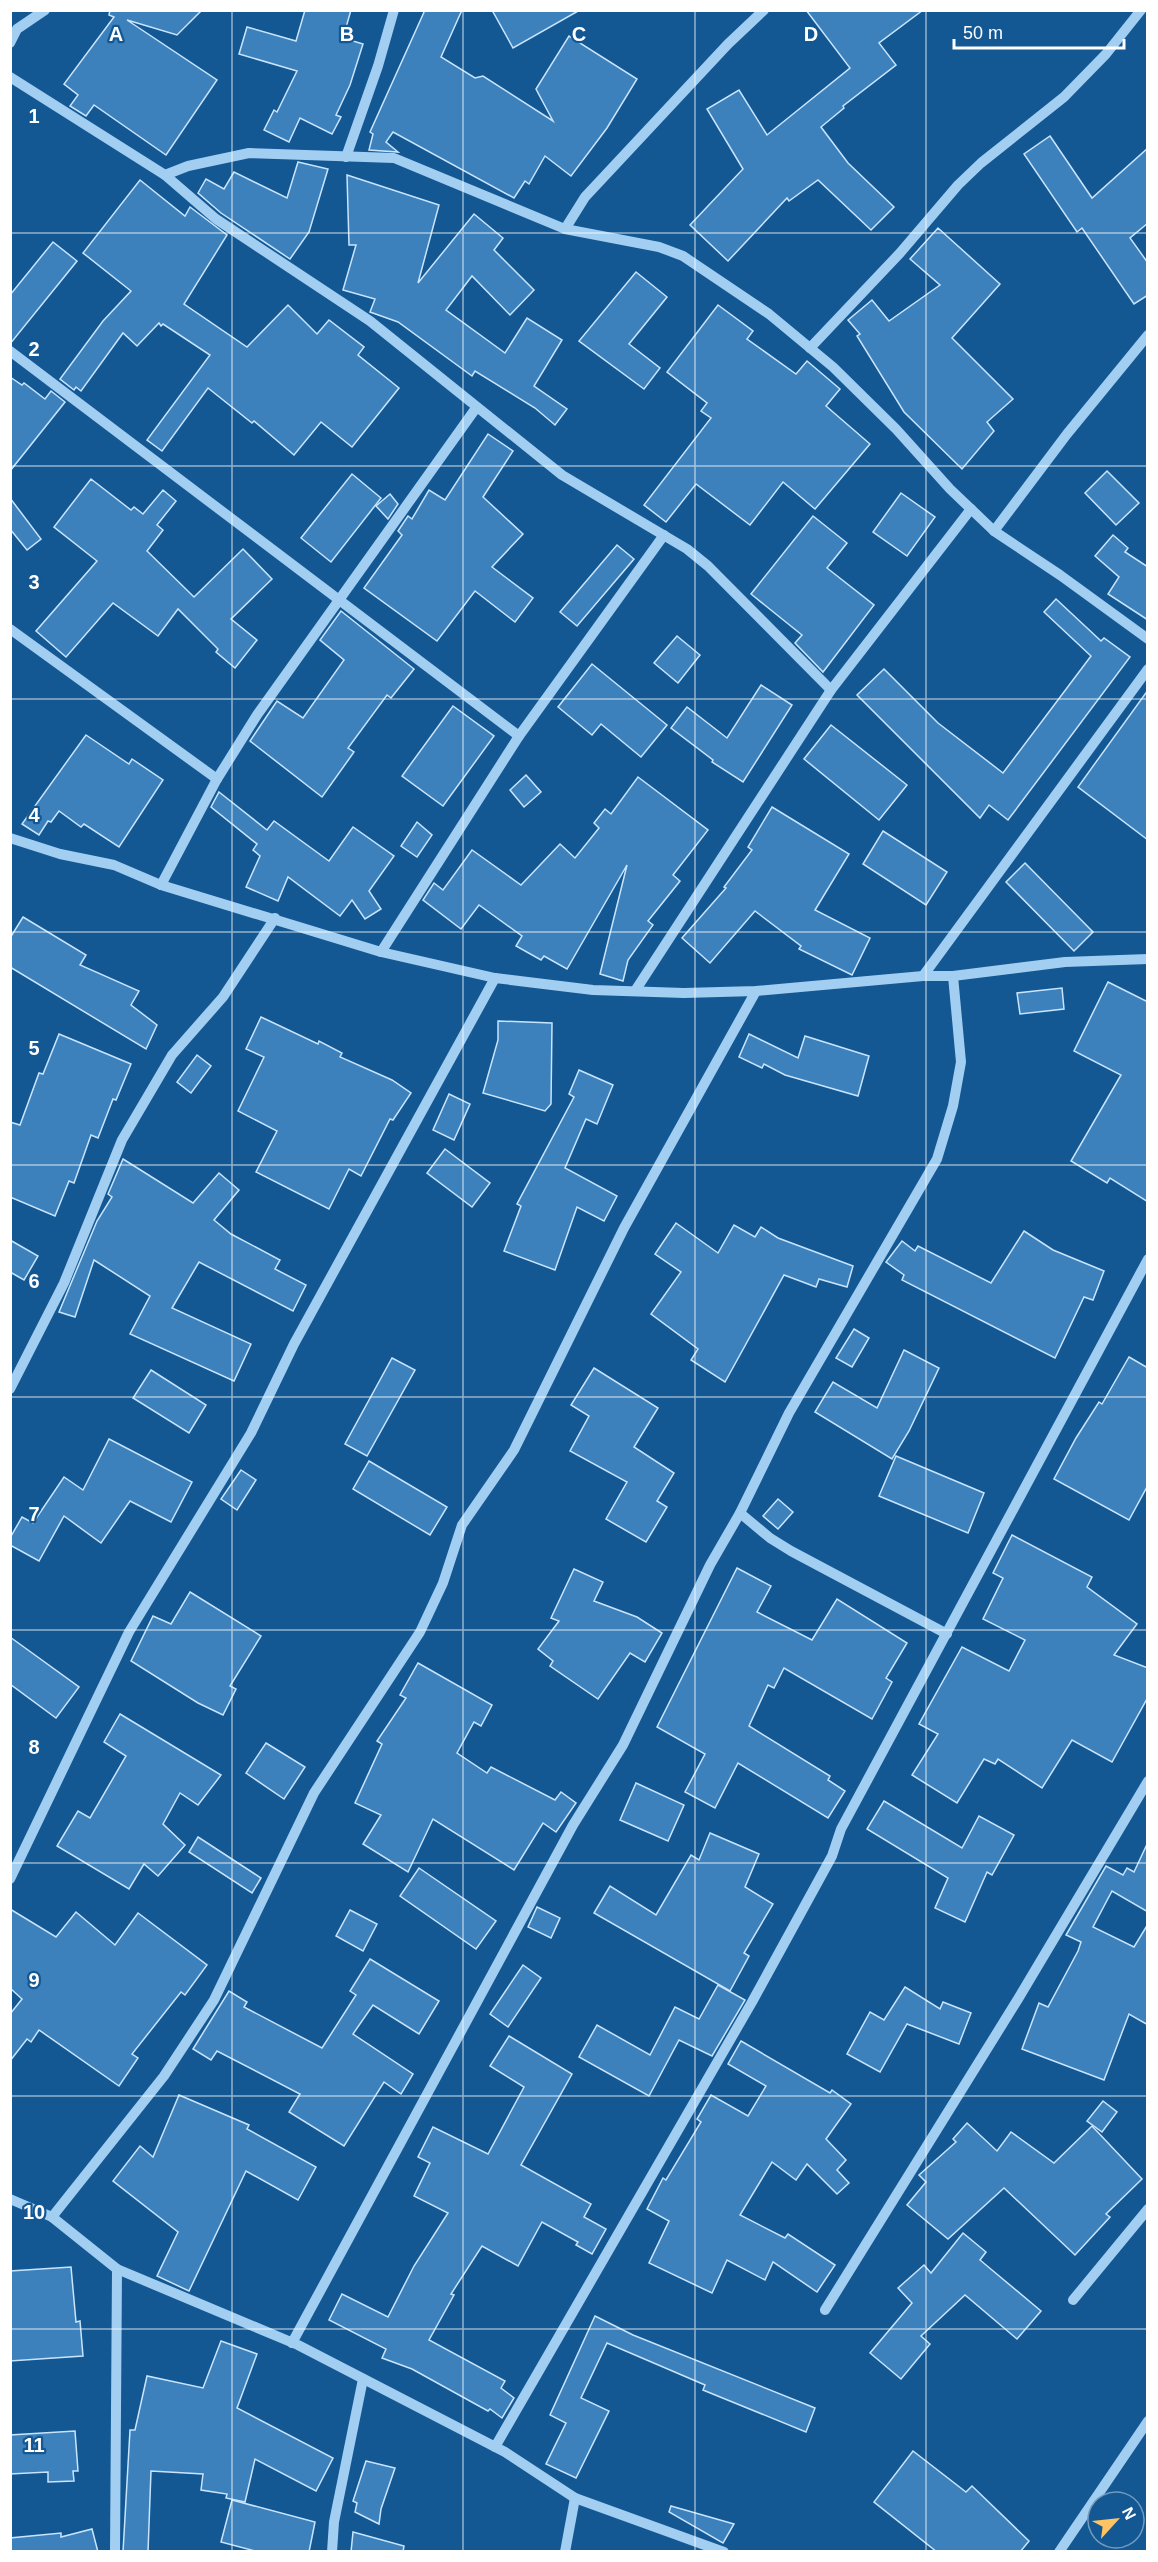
<svg xmlns="http://www.w3.org/2000/svg" width="1158" height="2562" font-family="Arial,sans-serif">
	<style>
		.building { fill: #3c81bc; stroke: #c9e5fd; stroke-width: 1.5 }
		.lines { fill: none; stroke-linecap: round; stroke-linejoin: round }
		.minor { stroke: #a2cef2; stroke-width: 10 }
		.grid { fill: none; stroke: #fff; stroke-width: 1.5; stroke-opacity: 0.55 }
		.grid-label { font-size: 20px; text-anchor: middle; font-weight: bold; fill: #fff; stroke: #135793; stroke-width: 4.5; stroke-linejoin: round; paint-order: stroke }
	</style>
	<rect width="100%" height="100%" fill="#135793"/>
	<g class="building">
		<polygon points="110,10 202,10 177,35 127,20 217,80 166,155 94,105 86,116 70,106 78,95 64,84 114,17 109,15"/>
		<polygon points="305,10 351,10 343,38 363,44 350,85 336,115 341,117 332,134 300,118 289,142 264,130 274,110 277,112 297,71 239,54 247,27 296,41"/>
		<polygon points="425,10 462,10 441,57 475,78 483,76 553,121 536,89 569,36 637,79 607,128 571,176 545,156 529,184 525,181 514,198 393,132 386,142 398,152 369,150 373,134 370,132"/>
		<polygon points="492,10 580,10 513,48"/>
		<polygon points="806,10 923,10 879,43 896,65 843,106 844,108 821,127 848,163 894,207 871,230 818,180 789,201 787,198 728,261 690,225 743,169 707,109 739,90 767,135 850,68"/>
		<polygon points="1050,136 1092,198 1148,148 1148,223 1130,238 1148,263 1148,295 1134,304 1082,228 1077,232 1024,154"/>
		<polygon points="298,162 328,169 309,232 290,259 221,213 198,193 206,179 224,189 234,172 287,198"/>
		<polygon points="347,175 439,205 418,283 474,214 503,238 494,250 534,290 510,315 472,276 446,310 505,353 527,318 562,340 534,386 567,409 555,425 535,408 475,371 472,376 398,322 370,312 375,299 343,290 356,245 349,245"/>
		<polygon points="140,180 185,216 190,207 227,235 184,304 247,347 288,305 317,334 329,320 364,347 358,355 399,388 352,447 321,422 294,455 254,421 252,423 208,388 162,451 147,440 210,355 163,324 161,326 159,323 137,346 123,333 81,391 76,387 74,390 60,379 103,321 131,291 83,253"/>
		<polygon points="938,228 1000,284 952,338 1013,399 987,422 994,431 962,469 904,412 857,336 860,334 848,320 872,300 889,321 940,285 910,259"/>
		<polygon points="53,242 77,261 10,344 10,295"/>
		<polygon points="636,272 667,297 629,344 660,368 644,389 579,341"/>
		<polygon points="718,305 753,331 747,339 796,374 807,361 840,389 826,406 870,444 815,509 783,482 750,525 696,484 666,522 644,505 711,418 701,411 707,403 667,372"/>
		<polygon points="10,377 22,385 24,383 45,399 51,391 65,402 10,471"/>
		<polygon points="488,434 513,451 483,497 523,534 492,567 533,598 515,622 475,591 437,641 364,588 402,535 398,531 408,516 412,519 429,490 445,500"/>
		<polygon points="1107,471 1139,503 1116,525 1085,493"/>
		<polygon points="352,474 381,498 331,562 301,538"/>
		<polygon points="91,479 131,510 134,507 143,514 163,490 176,501 157,525 163,530 147,551 194,597 243,549 272,579 231,619 257,640 235,668 216,652 218,649 178,609 158,636 113,603 66,657 36,631 97,561 54,527"/>
		<polygon points="901,493 935,517 907,556 873,532"/>
		<polygon points="390,494 398,504 388,519 376,506"/>
		<polygon points="10,498 41,539 27,550 10,529"/>
		<polygon points="813,516 847,543 827,568 874,605 823,672 795,643 802,635 751,594"/>
		<polygon points="1113,535 1128,548 1125,552 1148,567 1148,620 1108,594 1119,577 1095,556"/>
		<polygon points="617,545 634,559 577,626 560,612"/>
		<polygon points="1056,599 1101,641 1104,638 1130,657 1008,820 989,805 980,818 857,695 884,669 938,723 1003,773 1091,656 1044,612"/>
		<polygon points="341,611 414,669 391,698 387,695 348,748 354,752 322,797 250,741 277,701 303,718 344,660 320,640"/>
		<polygon points="677,636 700,655 678,683 654,663"/>
		<polygon points="592,664 667,725 641,757 601,724 592,735 558,707"/>
		<polygon points="761,685 792,705 743,782 712,762 713,760 671,728 687,707 727,738"/>
		<polygon points="1148,690 1148,840 1078,787"/>
		<polygon points="453,706 494,736 443,806 402,776"/>
		<polygon points="831,725 907,785 879,820 804,759"/>
		<polygon points="86,735 129,764 132,759 163,780 119,847 84,824 81,827 59,811 51,822 48,821 39,835 22,824"/>
		<polygon points="526,775 541,792 524,807 510,790"/>
		<polygon points="638,777 708,830 673,875 680,881 648,921 653,925 628,960 623,981 600,974 627,865 567,969 544,956 541,960 516,946 522,936 479,905 461,929 423,900 434,883 443,890 472,850 521,885 560,844 575,858 599,828 594,823 605,809 611,814"/>
		<polygon points="219,792 267,830 274,821 329,861 353,827 394,856 369,891 381,909 365,919 352,900 340,916 288,877 278,901 246,887 260,856 253,850 257,844 211,807"/>
		<polygon points="772,807 849,854 815,910 870,938 852,975 799,949 801,946 755,911 710,963 682,938 726,888 724,887 752,850 748,847"/>
		<polygon points="417,822 432,835 417,857 401,846"/>
		<polygon points="883,831 947,872 926,905 863,864"/>
		<polygon points="1025,863 1093,932 1074,951 1006,882"/>
		<polygon points="23,917 86,955 80,965 139,991 131,1005 157,1025 146,1049 10,967 10,938"/>
		<polygon points="1108,982 1148,1002 1148,1202 1110,1178 1107,1183 1071,1161 1121,1075 1074,1051"/>
		<polygon points="1062,988 1064,1009 1020,1014 1017,993"/>
		<polygon points="261,1017 318,1044 319,1041 342,1053 340,1057 392,1080 411,1093 393,1120 390,1119 361,1176 349,1169 329,1209 256,1172 277,1131 238,1111 264,1057 246,1049"/>
		<polygon points="498,1021 552,1023 551,1104 545,1111 483,1093 498,1040"/>
		<polygon points="59,1034 131,1064 116,1100 113,1099 98,1138 91,1135 74,1183 69,1181 55,1216 10,1197 10,1122 20,1125 39,1073 43,1074"/>
		<polygon points="749,1034 798,1058 805,1036 869,1056 858,1096 785,1075 764,1064 762,1068 739,1057"/>
		<polygon points="197,1055 211,1066 191,1093 177,1082"/>
		<polygon points="579,1070 613,1085 597,1124 586,1119 565,1168 617,1196 604,1221 577,1207 555,1270 504,1251 521,1206 517,1204 574,1097 569,1094"/>
		<polygon points="449,1094 470,1104 454,1140 433,1130"/>
		<polygon points="445,1149 490,1183 472,1207 427,1173"/>
		<polygon points="123,1159 193,1203 219,1173 239,1190 214,1220 231,1234 280,1260 275,1269 306,1285 293,1311 199,1262 172,1308 251,1344 234,1381 130,1334 150,1296 94,1260 75,1317 59,1312 97,1221 112,1197 108,1194"/>
		<polygon points="676,1223 718,1253 734,1225 755,1237 761,1227 778,1238 853,1266 847,1287 819,1279 816,1287 784,1275 725,1382 691,1360 698,1349 651,1314 681,1272 655,1254"/>
		<polygon points="1024,1231 1053,1250 1104,1271 1093,1300 1084,1297 1055,1358 902,1280 904,1275 886,1262 902,1241 915,1251 918,1246 991,1283"/>
		<polygon points="10,1240 38,1256 24,1280 10,1272"/>
		<polygon points="854,1329 869,1338 852,1367 836,1358"/>
		<polygon points="904,1350 939,1368 909,1431 892,1459 815,1412 833,1382 877,1408"/>
		<polygon points="1129,1357 1148,1368 1148,1485 1129,1520 1054,1479 1076,1438 1099,1402 1102,1404"/>
		<polygon points="392,1358 415,1370 367,1456 345,1444"/>
		<polygon points="594,1368 658,1408 634,1447 674,1473 657,1501 667,1507 646,1542 606,1519 627,1482 570,1451 589,1416 571,1405"/>
		<polygon points="151,1370 206,1405 189,1433 133,1398"/>
		<polygon points="109,1439 192,1482 171,1522 130,1501 101,1543 64,1516 39,1561 10,1545 10,1538 22,1517 33,1523 64,1477 83,1490"/>
		<polygon points="896,1456 984,1493 968,1533 879,1496"/>
		<polygon points="369,1461 447,1507 430,1535 353,1489"/>
		<polygon points="241,1470 256,1480 237,1510 221,1499"/>
		<polygon points="778,1499 793,1512 778,1529 763,1516"/>
		<polygon points="1012,1535 1092,1577 1087,1587 1137,1624 1114,1655 1148,1668 1148,1697 1112,1762 1072,1740 1042,1788 998,1759 995,1764 984,1759 957,1803 912,1775 938,1734 919,1724 962,1647 1009,1671 1025,1640 983,1619 1003,1578 993,1573"/>
		<polygon points="737,1568 771,1586 757,1612 812,1640 837,1599 907,1643 886,1678 892,1682 872,1719 784,1668 774,1688 768,1685 749,1726 830,1776 828,1780 845,1791 828,1818 738,1763 715,1808 685,1792 705,1754 657,1727"/>
		<polygon points="574,1569 603,1582 594,1601 637,1617 662,1633 645,1662 630,1653 598,1699 550,1666 553,1661 538,1649 559,1621 551,1618"/>
		<polygon points="190,1592 261,1636 230,1686 236,1689 223,1715 198,1703 131,1661 153,1616 171,1624"/>
		<polygon points="10,1637 79,1687 56,1718 10,1684"/>
		<polygon points="418,1663 492,1705 481,1726 474,1722 457,1753 487,1773 491,1767 555,1800 561,1792 576,1803 556,1832 543,1823 514,1870 433,1819 408,1872 363,1844 381,1815 355,1803 382,1744 377,1741 406,1698 400,1695"/>
		<polygon points="120,1714 221,1775 198,1805 180,1793 163,1824 185,1845 158,1876 144,1864 129,1889 57,1846 78,1811 90,1818 126,1756 104,1742"/>
		<polygon points="266,1743 305,1767 284,1799 246,1773"/>
		<polygon points="636,1783 684,1805 668,1841 620,1820"/>
		<polygon points="884,1801 962,1848 979,1816 1014,1835 992,1875 987,1872 965,1922 935,1908 948,1878 867,1829"/>
		<polygon points="710,1833 759,1854 745,1887 773,1904 744,1953 749,1956 730,1991 594,1913 610,1886 656,1915 691,1855 699,1860"/>
		<polygon points="198,1837 261,1878 252,1893 189,1852"/>
		<polygon points="1148,1842 1148,1912 1112,1891 1093,1927 1134,1947 1148,1924 1148,2025 1129,2014 1104,2080 1022,2049 1039,2003 1048,2007 1078,1951 1081,1942 1066,1935 1106,1866 1123,1875 1127,1868 1134,1872"/>
		<polygon points="419,1868 496,1921 476,1949 400,1896"/>
		<polygon points="537,1907 560,1918 551,1938 528,1927"/>
		<polygon points="10,1909 56,1937 76,1912 115,1945 138,1913 207,1965 185,1995 181,1992 132,2054 138,2058 119,2086 39,2030 31,2042 27,2039 10,2061 10,2014 22,1999 10,1988"/>
		<polygon points="350,1910 377,1924 363,1951 336,1936"/>
		<polygon points="370,1959 439,2001 419,2034 373,2005 353,2034 413,2074 401,2094 384,2082 344,2146 289,2112 300,2094 217,2051 211,2060 193,2049 229,1991 247,2002 244,2007 322,2048 356,1995 350,1991"/>
		<polygon points="523,1965 541,1978 508,2027 490,2014"/>
		<polygon points="718,1985 745,2000 712,2056 679,2040 649,2096 579,2057 597,2025 650,2055 675,2007 699,2019"/>
		<polygon points="905,1987 940,2009 943,2002 971,2013 959,2044 907,2024 880,2072 847,2054 870,2012 884,2020"/>
		<polygon points="509,2036 572,2074 521,2165 591,2204 584,2217 606,2229 592,2254 576,2245 578,2242 542,2222 518,2266 482,2246 451,2294 454,2295 429,2340 505,2381 501,2388 514,2398 502,2418 490,2409 488,2411 412,2369 382,2358 386,2349 329,2320 342,2294 388,2317 414,2266 448,2213 414,2196 430,2163 418,2157 433,2127 488,2154 524,2087 490,2066"/>
		<polygon points="741,2041 830,2093 832,2090 851,2104 826,2139 846,2160 837,2170 849,2183 837,2194 807,2164 796,2180 772,2162 740,2215 785,2238 788,2234 835,2265 817,2292 773,2262 765,2280 727,2260 712,2293 649,2263 669,2221 647,2209 663,2178 666,2180 701,2122 697,2119 711,2095 748,2116 766,2086 728,2064"/>
		<polygon points="179,2095 249,2125 247,2129 316,2167 298,2200 246,2171 189,2291 157,2276 178,2232 113,2181 140,2146 153,2157"/>
		<polygon points="1103,2101 1117,2112 1102,2132 1087,2121"/>
		<polygon points="967,2123 997,2151 1011,2132 1054,2163 1092,2126 1142,2179 1106,2214 1110,2217 1075,2255 1004,2188 948,2239 907,2205 926,2182 919,2175 956,2142 953,2139"/>
		<polygon points="963,2233 986,2252 980,2260 1041,2311 1017,2339 965,2295 921,2336 930,2344 901,2379 870,2353 912,2303 898,2288 924,2265 931,2273"/>
		<polygon points="71,2267 76,2322 80,2321 83,2356 10,2361 10,2271"/>
		<polygon points="595,2316 633,2335 815,2408 806,2432 703,2390 705,2385 607,2343 581,2398 609,2411 576,2478 546,2464 566,2423 550,2415"/>
		<polygon points="221,2341 257,2354 237,2408 333,2458 316,2491 255,2459 245,2502 226,2498 227,2494 201,2490 203,2474 151,2471 148,2552 123,2552 130,2430 135,2430 147,2376 203,2388"/>
		<polygon points="75,2431 78,2471 73,2471 74,2481 48,2482 48,2472 10,2474 10,2435"/>
		<polygon points="913,2451 966,2492 972,2486 1029,2541 1020,2552 937,2552 874,2502"/>
		<polygon points="366,2461 395,2468 381,2509 379,2524 355,2512 357,2503 353,2501"/>
		<polygon points="232,2500 315,2522 309,2552 259,2552 221,2542"/>
		<polygon points="671,2506 734,2524 723,2543 669,2512"/>
		<polygon points="92,2529 98,2552 10,2552 10,2538 61,2533 61,2537"/>
		<polygon points="353,2532 404,2546 403,2552 351,2552"/>
	</g>
	<g class="lines">
		<g class="minor">
			<polyline points="10,43 17,29 45,10"/>
			<polyline points="10,77 165,175 216,219 370,321 562,475 687,549 708,566 831,690"/>
			<polyline points="346,157 378,66 394,10"/>
			<polyline points="165,175 188,166 249,153 394,158 565,229 659,247 683,256 769,314 833,367 896,429 950,489 994,531 1060,575 1148,639"/>
			<polyline points="565,229 585,197 728,44 764,10"/>
			<polyline points="810,348 900,253 958,185 981,163 1064,97 1106,54 1141,10"/>
			<polyline points="10,351 519,736"/>
			<polyline points="994,531 1067,434 1148,335"/>
			<polyline points="10,629 217,779"/>
			<polyline points="10,838 60,854 114,865 161,885 381,952 495,978 593,990 684,993 756,991 923,976 953,976 1065,962 1148,959"/>
			<polyline points="161,885 217,779 257,715 476,408"/>
			<polyline points="381,952 519,736 664,535"/>
			<polyline points="923,976 1148,669"/>
			<polyline points="635,991 831,690 971,509"/>
			<polyline points="10,1389 64,1283 122,1140 172,1055 223,997 275,918"/>
			<polyline points="740,1513 770,1538 791,1551 947,1634"/>
			<polyline points="10,1879 129,1632 251,1433 294,1344 495,978"/>
			<polyline points="10,2199 52,2217 117,2269 298,2345 505,2452 575,2498 724,2552"/>
			<polyline points="52,2217 164,2076 214,2000 314,1793 420,1632 443,1583 462,1525 514,1450 624,1228 756,991"/>
			<polyline points="1073,2300 1148,2209"/>
			<polyline points="825,2310 1018,1999 1148,1781"/>
			<polyline points="292,2343 573,1825 623,1745 710,1565 740,1513 789,1413 937,1159 953,1106 961,1062 953,976"/>
			<polyline points="495,2447 752,2002 832,1856 841,1829 1148,1259"/>
			<polyline points="115,2552 117,2269"/>
			<polyline points="332,2552 334,2522 363,2379"/>
			<polyline points="565,2552 575,2498"/>
			<polyline points="1059,2552 1148,2421"/>
		</g>
	</g>
	<path class="grid" d="M232 10V2552M463 10V2552M695 10V2552M926 10V2552M10 233H1148M10 466H1148M10 699H1148M10 932H1148M10 1165H1148M10 1397H1148M10 1630H1148M10 1863H1148M10 2096H1148M10 2329H1148"/>
	<g class="grid-label">
		<text x="116" y="41">A</text>
		<text x="347" y="41">B</text>
		<text x="579" y="41">C</text>
		<text x="811" y="41">D</text>
		<text x="34" y="123">1</text>
		<text x="34" y="356">2</text>
		<text x="34" y="589">3</text>
		<text x="34" y="822">4</text>
		<text x="34" y="1055">5</text>
		<text x="34" y="1288">6</text>
		<text x="34" y="1521">7</text>
		<text x="34" y="1754">8</text>
		<text x="34" y="1987">9</text>
		<text x="34" y="2219">10</text>
		<text x="34" y="2452">11</text>
	</g>
	<rect width="1158" height="2562" fill="none" stroke="#ffffff" stroke-width="24"/>
	<g transform="translate(1116 2520) rotate(63)"><circle r="28" fill="#135793" stroke="#719abe" stroke-width="1.5"/>
	<path d="M0-4.5L10 22L0 15L-10 22Z" fill="#ffc363"/>
	<text y="-9" font-size="16" font-weight="bold" text-anchor="middle" fill="#ffffff">N</text>
	</g>
	<path d="M954 39v9h170v-9" fill="none" stroke="#ffffff" stroke-width="3"/>
	<text x="963" y="39" font-size="18" fill="#ffffff" stroke="#135793" stroke-width="4.5" paint-order="stroke">50 m</text>
</svg>
